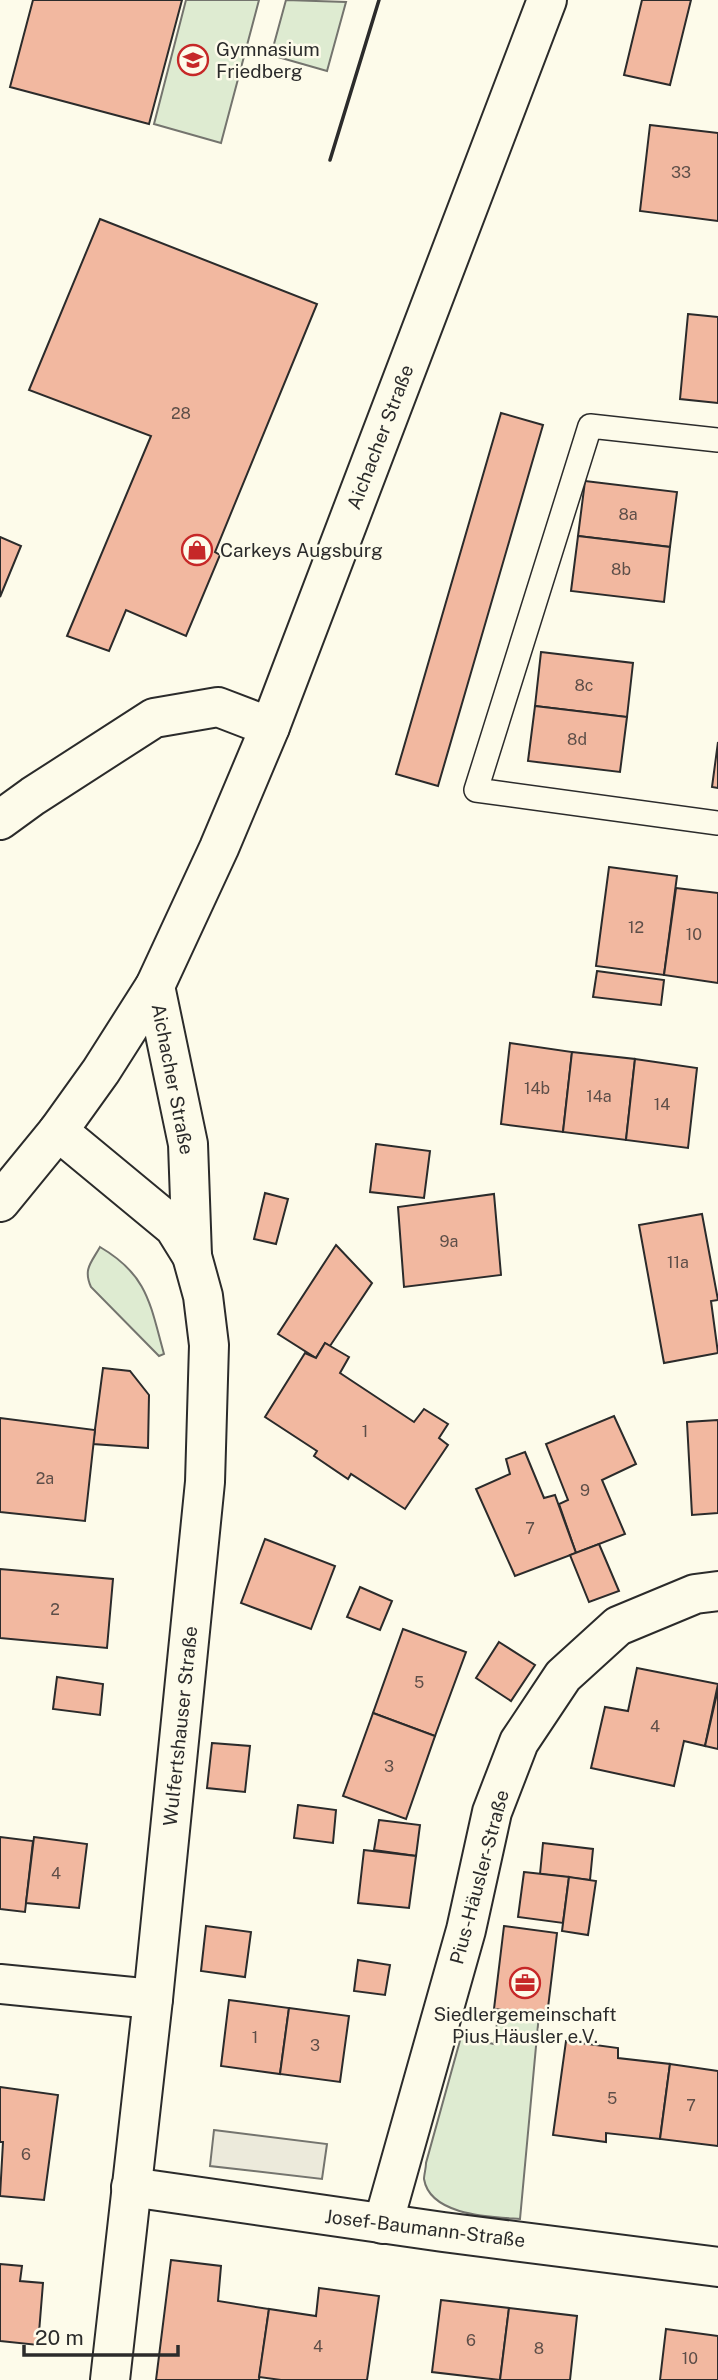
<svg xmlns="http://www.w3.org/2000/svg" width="718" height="2380" font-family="'Public Sans',sans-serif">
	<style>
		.green { fill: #deebd1; stroke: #74746e; stroke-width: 2 }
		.parking { fill: #eceadb; stroke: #74746e; stroke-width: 2 }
		.building { fill: #f2b8a0; stroke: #2b2b2b; stroke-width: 2 }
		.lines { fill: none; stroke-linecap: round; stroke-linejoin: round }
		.service-casing { stroke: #2b2b2b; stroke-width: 26 }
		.minor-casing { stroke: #2b2b2b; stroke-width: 42 }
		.secondary-casing { stroke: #2b2b2b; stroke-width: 42 }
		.primary-casing { stroke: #2b2b2b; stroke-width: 42 }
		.service { stroke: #fdfbea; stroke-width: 23 }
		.minor { stroke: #fdfbea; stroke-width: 38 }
		.secondary { stroke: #fdfbea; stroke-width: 38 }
		.primary { stroke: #fdfbea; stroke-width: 38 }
		.wall { stroke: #2b2b2b; stroke-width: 3.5 }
		.labels { text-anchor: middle; stroke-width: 5; stroke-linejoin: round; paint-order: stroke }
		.number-label { font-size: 16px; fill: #5d4e48 }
		.poi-label { font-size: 19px; fill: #2b2b2b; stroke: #fdfbea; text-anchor: start }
		.street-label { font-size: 19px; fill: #2b2b2b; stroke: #fdfbea }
	</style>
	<rect width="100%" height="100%" fill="#fdfbea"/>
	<g class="green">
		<polygon points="186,0 259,0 221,143 154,124"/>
		<polygon points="286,0 346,2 327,71 271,55"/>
		<path d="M100 1247C148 1275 150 1304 164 1354L159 1356 91 1287C83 1269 91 1263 100 1247Z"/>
		<path d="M499 2010 539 2014 520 2219C492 2217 430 2216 424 2179 424 2175 426 2168 426 2163L461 2037 494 2044Z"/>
	</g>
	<polygon class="parking" points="214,2130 327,2144 322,2179 210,2166"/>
	<g class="building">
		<polygon points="33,0 182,0 149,124 10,87"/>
		<polygon points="642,0 691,0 670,85 624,75"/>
		<polygon points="650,125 718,133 718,221 640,211"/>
		<polygon points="100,219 317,304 215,552 220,555 186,636 126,610 109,651 67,636 151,436 29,390"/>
		<polygon points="688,314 718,317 718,403 680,399"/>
		<polygon points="501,413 543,425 438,786 396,774"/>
		<polygon points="585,481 677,492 670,547 578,536"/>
		<polygon points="578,536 670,547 664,602 571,591"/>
		<polygon points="0,537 21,546 0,597"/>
		<polygon points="541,652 633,663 627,717 535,706"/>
		<polygon points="535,706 627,717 620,772 528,761"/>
		<polygon points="718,742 718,788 712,787"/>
		<polygon points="609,867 677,876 664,975 596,966"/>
		<polygon points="676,888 718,893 718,983 664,975"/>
		<polygon points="597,971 664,980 661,1005 593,997"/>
		<polygon points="510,1043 572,1052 563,1132 501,1124"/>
		<polygon points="572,1052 635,1059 626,1140 563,1132"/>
		<polygon points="635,1059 697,1068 688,1148 626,1140"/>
		<polygon points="376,1144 430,1151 424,1198 370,1192"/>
		<polygon points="265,1193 288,1199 276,1244 254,1239"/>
		<polygon points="494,1194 501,1275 404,1287 398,1207"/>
		<polygon points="702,1214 718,1300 711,1301 718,1353 664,1363 639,1225"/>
		<polygon points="336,1245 372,1283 330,1346 325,1343 316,1358 278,1334"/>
		<polygon points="325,1343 349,1357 340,1373 414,1422 424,1409 448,1424 439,1438 448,1445 405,1509 351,1474 348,1479 314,1456 317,1451 265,1417 305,1353 316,1358"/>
		<polygon points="103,1368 130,1371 149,1395 148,1448 93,1444"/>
		<polygon points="614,1416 636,1464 602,1480 625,1534 576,1553 559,1504 568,1500 546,1444"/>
		<polygon points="0,1418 95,1430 85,1521 0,1512"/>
		<polygon points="718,1420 718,1513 692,1515 687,1422"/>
		<polygon points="525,1452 544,1498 555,1495 576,1553 515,1576 476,1489 510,1474 506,1459"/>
		<polygon points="265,1539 335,1566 311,1629 241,1603"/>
		<polygon points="599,1544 619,1591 589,1602 570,1555"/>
		<polygon points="0,1569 113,1579 107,1648 0,1638"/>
		<polygon points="360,1587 392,1601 380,1630 347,1617"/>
		<polygon points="403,1629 466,1652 435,1736 373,1713"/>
		<polygon points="499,1642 535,1665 511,1701 476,1678"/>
		<polygon points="637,1668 718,1684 705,1746 684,1741 674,1786 591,1768 605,1707 628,1711"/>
		<polygon points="57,1677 103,1684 100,1715 53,1709"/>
		<polygon points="718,1689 718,1749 705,1746"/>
		<polygon points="373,1713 435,1736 406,1819 343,1796"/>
		<polygon points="212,1743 250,1746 245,1792 207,1788"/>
		<polygon points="298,1805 336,1810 333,1843 294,1838"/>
		<polygon points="379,1820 420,1825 416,1856 374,1850"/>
		<polygon points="0,1837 33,1841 25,1912 0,1909"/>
		<polygon points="34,1837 87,1844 79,1908 26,1903"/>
		<polygon points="543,1843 593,1849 590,1880 540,1874"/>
		<polygon points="364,1850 416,1856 409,1908 358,1903"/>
		<polygon points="524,1872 569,1877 563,1923 518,1917"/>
		<polygon points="569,1877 596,1881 588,1935 562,1931"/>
		<polygon points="206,1926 251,1932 245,1977 201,1971"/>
		<polygon points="504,1926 557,1933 547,2016 494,2009"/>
		<polygon points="358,1960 390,1965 385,1995 354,1991"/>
		<polygon points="229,2000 289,2008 280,2074 221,2066"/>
		<polygon points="289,2008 349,2016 340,2082 280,2074"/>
		<polygon points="566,2041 618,2048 618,2058 670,2064 660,2139 606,2133 606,2142 553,2135"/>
		<polygon points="670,2064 718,2071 718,2146 660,2139"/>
		<polygon points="0,2087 58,2095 44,2200 0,2196 3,2142 0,2142"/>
		<polygon points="171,2260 221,2266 218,2301 269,2309 259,2380 156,2380"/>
		<polygon points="0,2264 22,2266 20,2281 43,2283 38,2345 0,2341"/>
		<polygon points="319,2288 379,2296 367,2380 281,2380 259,2377 269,2309 316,2316"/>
		<polygon points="441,2300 509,2308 500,2380 432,2372"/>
		<polygon points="509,2308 577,2316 570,2380 500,2380"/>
		<polygon points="666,2329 718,2336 718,2380 660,2380"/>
	</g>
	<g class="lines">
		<g class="service-casing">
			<polyline id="service" points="718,440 590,426 476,790 718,823"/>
		</g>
		<g class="minor-casing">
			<g id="minor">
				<polyline points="0,820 33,796 154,718 218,707 270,727"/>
				<polyline points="0,1984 153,1999"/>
				<polyline points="131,2187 443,2232 718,2267"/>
				<polyline points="383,2224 466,1930 492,1812 519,1742 563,1676 618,1626 695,1594 718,1591"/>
			</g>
		</g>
		<g class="secondary-casing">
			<g id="secondary">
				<polyline points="155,986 188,1144 192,1256"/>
				<polyline points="58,1131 174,1227 192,1256 203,1296 209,1345 205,1482 153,1999 110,2380"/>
			</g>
		</g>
		<g class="primary-casing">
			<polyline id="primary" points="0,1202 58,1131 101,1071 155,986 219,848 270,727 547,0"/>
		</g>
		<use href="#service" class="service"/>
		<use href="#minor" class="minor"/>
		<use href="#secondary" class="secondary"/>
		<use href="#primary" class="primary"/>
		<polyline class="wall" points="330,160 379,0"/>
	</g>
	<defs>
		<g id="school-ring" transform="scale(1.575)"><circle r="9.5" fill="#fdfbea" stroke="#c62828" stroke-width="1.5"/><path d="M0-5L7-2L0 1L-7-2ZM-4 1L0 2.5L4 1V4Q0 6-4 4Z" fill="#c62828"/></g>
		<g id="shop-ring" transform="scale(1.575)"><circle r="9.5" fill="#fdfbea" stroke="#c62828" stroke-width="1.5"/><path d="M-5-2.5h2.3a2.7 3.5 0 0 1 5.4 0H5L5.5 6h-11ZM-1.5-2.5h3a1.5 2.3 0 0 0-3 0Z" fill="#c62828"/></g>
		<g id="office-ring" transform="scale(1.575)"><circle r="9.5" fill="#fdfbea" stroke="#c62828" stroke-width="1.5"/><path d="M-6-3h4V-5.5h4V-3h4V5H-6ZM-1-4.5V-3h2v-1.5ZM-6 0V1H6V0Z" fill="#c62828"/></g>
	</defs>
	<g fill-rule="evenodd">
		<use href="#school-ring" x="193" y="60"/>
		<use href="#shop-ring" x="197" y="550"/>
		<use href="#office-ring" x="525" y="1983"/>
	</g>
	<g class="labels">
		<g class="number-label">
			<text x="681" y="178">33</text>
			<text x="181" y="419">28</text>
			<text x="628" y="520">8a</text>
			<text x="621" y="575">8b</text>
			<text x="584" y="691">8c</text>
			<text x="577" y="745">8d</text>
			<text x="636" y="933">12</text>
			<text x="694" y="940">10</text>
			<text x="537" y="1094">14b</text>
			<text x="599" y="1102">14a</text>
			<text x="662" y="1110">14</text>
			<text x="449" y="1247">9a</text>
			<text x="678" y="1268">11a</text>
			<text x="365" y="1437">1</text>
			<text x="45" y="1484">2a</text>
			<text x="585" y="1496">9</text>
			<text x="530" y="1534">7</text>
			<text x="55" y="1615">2</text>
			<text x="419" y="1688">5</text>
			<text x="655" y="1732">4</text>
			<text x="389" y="1772">3</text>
			<text x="56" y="1879">4</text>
			<text x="255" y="2043">1</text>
			<text x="315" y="2051">3</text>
			<text x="612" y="2104">5</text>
			<text x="691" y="2111">7</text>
			<text x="26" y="2160">6</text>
			<text x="471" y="2346">6</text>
			<text x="318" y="2352">4</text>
			<text x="539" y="2354">8</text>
			<text x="690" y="2364">10</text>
		</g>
		<g class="poi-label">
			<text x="216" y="56">Gymnasium<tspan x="216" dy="22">Friedberg</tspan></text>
			<text x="220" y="557">Carkeys Augsburg</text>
			<text x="525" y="2021" text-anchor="middle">Siedlergemeinschaft<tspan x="525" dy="22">Pius Häusler e.V.</tspan></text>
		</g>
		<g class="street-label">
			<text transform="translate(380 437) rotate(-69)" y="7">Aichacher Straße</text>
			<text transform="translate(173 1079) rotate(79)" y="7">Aichacher Straße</text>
			<text transform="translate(180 1726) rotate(-84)" y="7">Wulfertshauser Straße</text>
			<text transform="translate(479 1877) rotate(-75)" y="7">Pius-Häusler-Straße</text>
			<text transform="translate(425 2228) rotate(7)" y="7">Josef-Baumann-Straße</text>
		</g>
	</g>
	<path d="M24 2345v10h154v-10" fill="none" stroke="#2b2b2b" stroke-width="3.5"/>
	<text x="35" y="2345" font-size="21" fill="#2b2b2b" stroke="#fdfbea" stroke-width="5" paint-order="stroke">20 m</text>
</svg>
